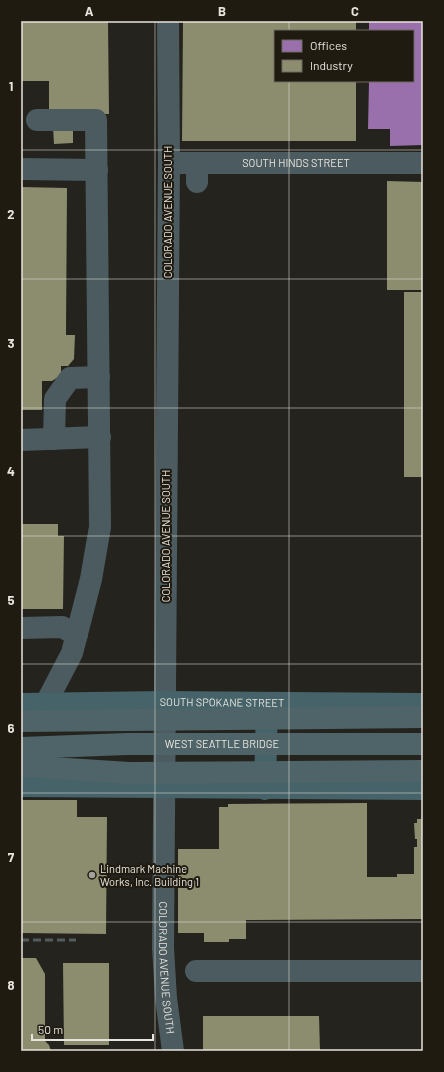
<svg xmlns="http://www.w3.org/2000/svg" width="444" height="1072" font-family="Barlow,sans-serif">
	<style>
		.offices { fill: #9970ab }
		.industry { fill: #8c8c6e }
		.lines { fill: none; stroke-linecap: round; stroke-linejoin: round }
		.minor { stroke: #4b5b5f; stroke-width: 22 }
		.major { stroke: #456369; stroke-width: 22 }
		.highway { stroke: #4e6468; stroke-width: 22 }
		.rail { stroke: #545d5d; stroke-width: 3; stroke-dasharray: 8 4; stroke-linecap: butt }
		.grid { fill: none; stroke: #e7e4dd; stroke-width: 1; stroke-opacity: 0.55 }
		.poi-dot { fill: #a3a09a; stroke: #1f1b11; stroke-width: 1.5 }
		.labels { text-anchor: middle; stroke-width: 4; stroke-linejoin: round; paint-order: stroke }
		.street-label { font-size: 11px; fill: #e7e4dd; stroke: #1f1b11 }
		.poi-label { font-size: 11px; fill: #e7e4dd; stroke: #1f1b11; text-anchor: start }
		.neatline { fill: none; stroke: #e7e4dd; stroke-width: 1.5 }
		.grid-label { font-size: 13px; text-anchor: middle; font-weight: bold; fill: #e7e4dd }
	</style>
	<rect width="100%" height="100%" fill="#24231e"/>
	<polygon class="offices" points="369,21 423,21 423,145 390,146 390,129 368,129 369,81 413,81 413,31 369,31"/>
	<g class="industry">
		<polygon points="21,21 108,21 109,114 49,114 49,81 21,81"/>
		<polygon points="183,21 356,21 356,31 275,31 275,81 356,81 356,141 182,141"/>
		<polygon points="73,126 73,143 54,144 53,127"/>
		<polygon points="387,181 423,182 423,290 387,290"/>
		<polygon points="21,187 67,188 66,335 75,335 74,359 68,366 61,366 61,375 52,381 42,381 42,410 21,410"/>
		<rect x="404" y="292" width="19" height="185"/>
		<polygon points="21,524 58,524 58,536 64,536 63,609 21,609"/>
		<polygon points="21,800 77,800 77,817 107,817 106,934 21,933"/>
		<polygon points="367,803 367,877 397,877 397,874 414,874 414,847 417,847 417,839 415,839 414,823 417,823 417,819 423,819 423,919 246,920 246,939 229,939 229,942 204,942 204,933 178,933 178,849 219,849 219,807 228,807 228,804"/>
		<polygon points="21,958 36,958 45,974 45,1041 49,1045 51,1051 21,1051"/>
		<polygon points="63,963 109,963 109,1045 64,1045"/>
		<polygon points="203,1016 319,1016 320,1051 203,1051"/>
	</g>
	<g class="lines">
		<g class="minor">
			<path id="s1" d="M168 21 169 163 163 948 166 998 173 1051"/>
			<polyline points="37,120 96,120 100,527 91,579 72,653 46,703"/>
			<path id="s2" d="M169 163H423"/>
			<polyline points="197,163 197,182"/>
			<polyline points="21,169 97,170"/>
			<polyline points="54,439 55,399 70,378 99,377"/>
			<polyline points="21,440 100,437"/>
			<polyline points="21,628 62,627 77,635"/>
			<polyline points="196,971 423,971"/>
		</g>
		<g class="major">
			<path id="s3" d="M21 704 164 702 423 704"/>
			<polyline points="21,786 423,789"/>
			<polyline points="265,789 267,703"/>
		</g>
		<g class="highway">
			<polyline points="21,721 423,717"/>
			<path id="s4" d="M21 748 127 744H423"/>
			<polyline points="21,766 129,773 423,771"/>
		</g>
		<polyline class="rail" points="21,940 76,940"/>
	</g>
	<path class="grid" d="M155 21V1051M289 21V31M289 81V1051M21 150H423M21 279H423M21 408H423M21 536H423M21 664H423M21 793H423M21 922H423"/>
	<circle class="poi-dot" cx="92" cy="875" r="4"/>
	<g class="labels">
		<g class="street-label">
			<text dy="4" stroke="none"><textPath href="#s2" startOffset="127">SOUTH HINDS STREET</textPath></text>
			<text transform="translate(168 212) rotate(-90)" y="4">COLORADO AVENUE SOUTH</text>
			<text transform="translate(166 536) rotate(-90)" y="4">COLORADO AVENUE SOUTH</text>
			<text dy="4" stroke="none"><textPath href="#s3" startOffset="201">SOUTH SPOKANE STREET</textPath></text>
			<text dy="4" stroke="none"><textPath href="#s4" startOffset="201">WEST SEATTLE BRIDGE</textPath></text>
			<text dy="4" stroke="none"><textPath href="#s1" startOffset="947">COLORADO AVENUE SOUTH</textPath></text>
		</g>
		<g class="poi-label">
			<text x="100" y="873">Lindmark Machine<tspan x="100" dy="13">Works, Inc. Building 1</tspan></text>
		</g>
	</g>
	<rect width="444" height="1072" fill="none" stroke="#1f1b11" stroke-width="44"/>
	<rect x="274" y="30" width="140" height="52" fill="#1f1b11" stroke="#6f6b63"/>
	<rect x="282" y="40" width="20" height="12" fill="#9970ab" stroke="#6f6b63"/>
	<text x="310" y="50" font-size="12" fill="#e7e4dd">Offices</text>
	<rect x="282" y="60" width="20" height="12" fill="#8c8c6e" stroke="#6f6b63"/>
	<text x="310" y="70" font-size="12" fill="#e7e4dd">Industry</text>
	<path d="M32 1034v6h121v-6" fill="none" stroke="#e7e4dd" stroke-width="2"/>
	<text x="38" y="1034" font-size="12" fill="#e7e4dd" stroke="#1f1b11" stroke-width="3" paint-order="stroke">50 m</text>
	<rect x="22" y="22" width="400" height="1028" class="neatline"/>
	<g class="grid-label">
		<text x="89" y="16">A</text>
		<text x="222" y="16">B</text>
		<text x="355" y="16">C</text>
		<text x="11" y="91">1</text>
		<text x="11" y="219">2</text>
		<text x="11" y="348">3</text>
		<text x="11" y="476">4</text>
		<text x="11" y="605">5</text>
		<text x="11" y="733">6</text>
		<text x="11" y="862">7</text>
		<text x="11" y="990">8</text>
	</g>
</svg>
